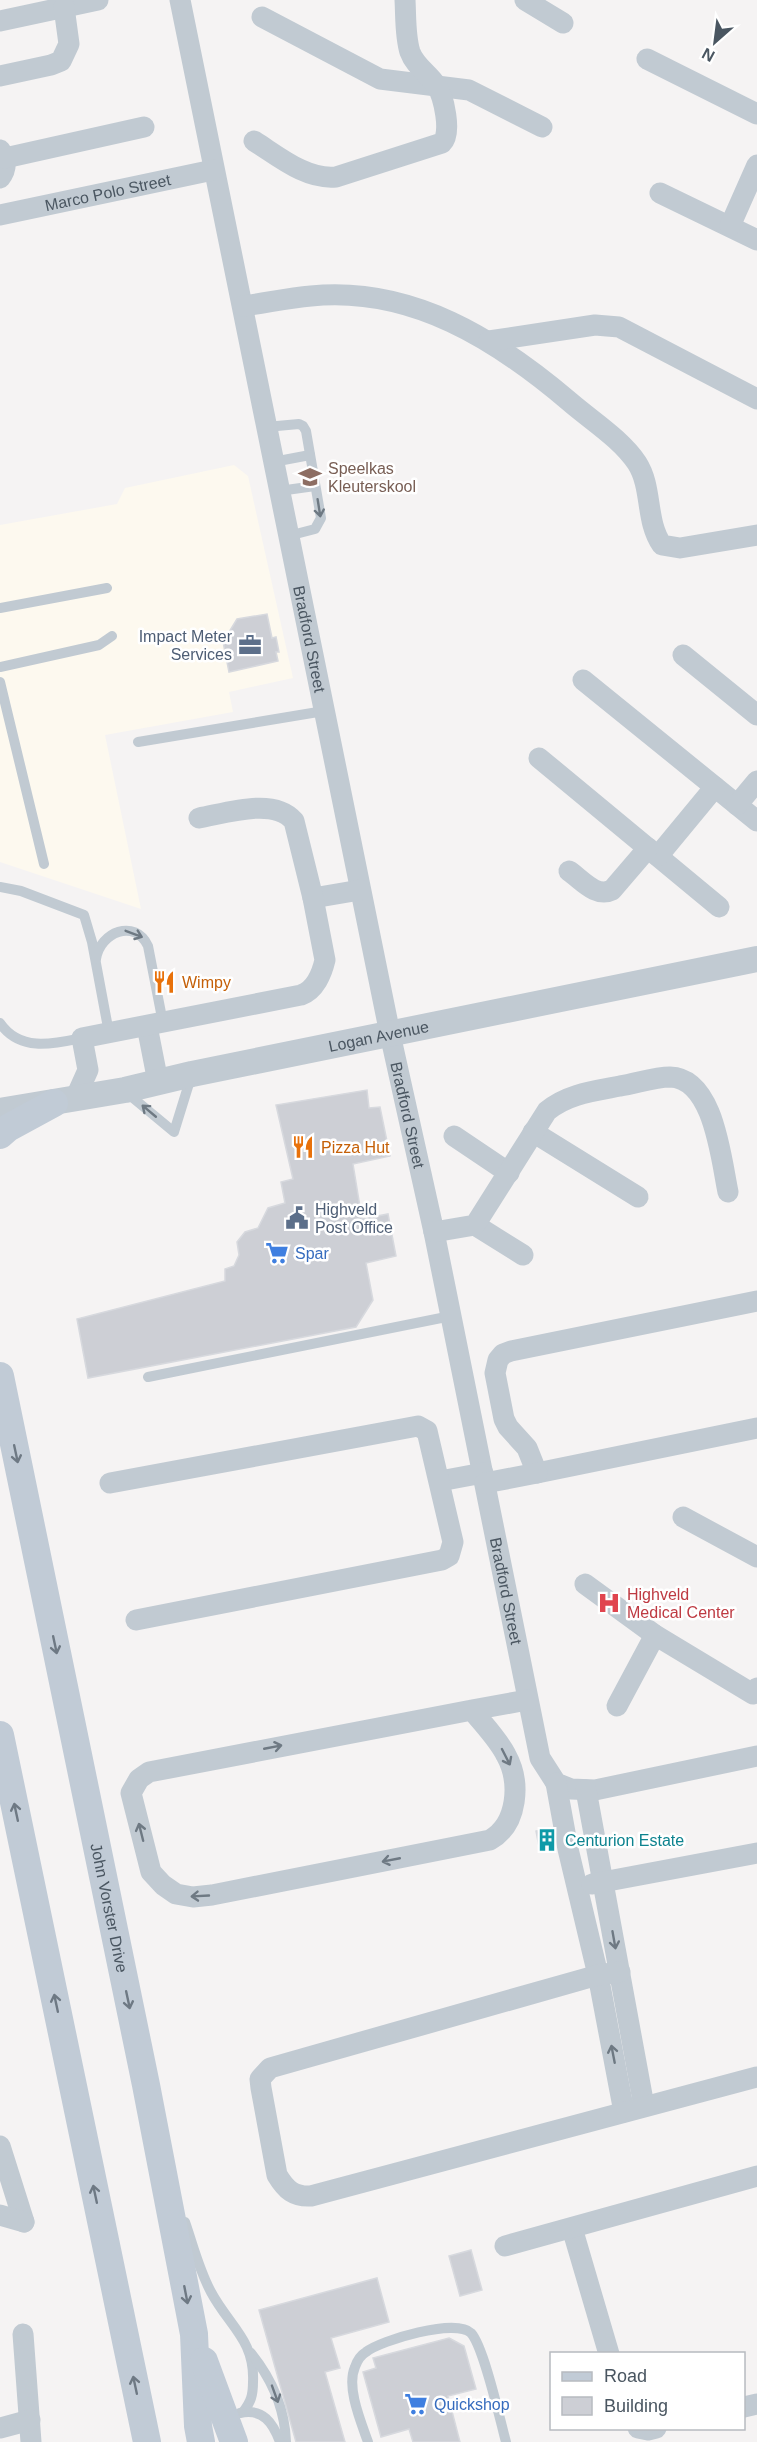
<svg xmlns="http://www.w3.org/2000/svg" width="757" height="2442" font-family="Helvetica,sans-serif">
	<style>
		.commercial { fill: #fdf9ef }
		.building { fill: #cdcfd5; stroke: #d7d9de; stroke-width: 1.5 }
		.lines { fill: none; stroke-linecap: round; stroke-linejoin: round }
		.service { stroke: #c1cad2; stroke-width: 10 }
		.minor { stroke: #c1cad2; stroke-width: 21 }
		.tertiary { stroke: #c1cad2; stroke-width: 26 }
		.secondary { stroke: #c1cbd6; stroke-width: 28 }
		.oneway { stroke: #6e7983 }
		.oneway2 { stroke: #6e7984 }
		.labels { text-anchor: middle; stroke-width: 5; stroke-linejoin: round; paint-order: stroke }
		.street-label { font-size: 16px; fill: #4a5661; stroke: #fff }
		.education-label { font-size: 16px; fill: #785e54; stroke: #fff; text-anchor: start }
		.service-label { font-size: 16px; fill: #4e5e75; stroke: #fff; text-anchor: end }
		.food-label { font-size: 16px; fill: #c56008; stroke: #fff; text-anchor: start }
		.shop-label { font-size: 16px; fill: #366cbe; stroke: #fff; text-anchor: start }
		.health-label { font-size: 16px; fill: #be3a42; stroke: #fff; text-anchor: start }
		.culture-label { font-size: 16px; fill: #0d838f; stroke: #fff; text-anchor: start }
	</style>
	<rect width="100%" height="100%" fill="#f5f3f3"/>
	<polygon class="commercial" points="234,465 248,476 293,678 229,692 233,712 105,735 141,909 0,862 0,525 117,504 125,488"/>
	<g class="building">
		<polygon points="267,614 272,638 276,637 279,652 276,652 278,661 229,672 223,642 237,619"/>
		<polygon points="367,1090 369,1108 380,1107 390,1156 353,1164 362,1219 388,1214 396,1256 366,1263 373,1300 356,1327 88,1378 77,1319 225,1281 225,1269 234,1266 239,1255 237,1242 245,1232 258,1228 268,1208 285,1203 281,1182 293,1179 276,1105"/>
		<polygon points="551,1828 555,1850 540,1852 536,1831"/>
		<polygon points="471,2250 482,2290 460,2296 449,2256"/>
		<polygon points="377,2278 389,2322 331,2338 340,2368 325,2372 345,2442 296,2442 259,2310"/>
		<polygon points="449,2338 464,2346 476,2389 448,2396 460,2442 413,2442 409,2429 381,2437 363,2372 376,2368 373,2358"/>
	</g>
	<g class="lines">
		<g class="service">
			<polyline points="266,427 299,424 303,426 306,431 321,518 315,529 288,536"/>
			<polyline points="273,462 310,455"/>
			<polyline points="279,491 315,486"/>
			<polyline points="0,608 107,588"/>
			<polyline points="0,667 99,645 112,636"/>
			<polyline points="0,682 44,864"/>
			<polyline points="138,742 324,711"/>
			<polyline points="0,887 21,891 84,915 92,942 109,1033"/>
			<path d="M96 959C100 932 135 918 148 946L163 1023"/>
			<path d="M0 1023C20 1052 53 1044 82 1038"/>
			<polyline points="127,1093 174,1132 191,1077"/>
			<polyline points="148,1377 451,1316"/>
			<path d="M185 2222C193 2245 199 2270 211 2292 229 2326 255 2340 253 2382 253 2395 251 2402 243 2412"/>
			<path d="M251 2353C271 2378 285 2409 286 2442"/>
			<path d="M240 2413C263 2408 273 2423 280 2442"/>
			<path d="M368 2442C361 2422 346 2387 355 2367 357 2361 361 2355 366 2352 381 2340 456 2318 471 2333 484 2347 500 2420 506 2442"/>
		</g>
		<g class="minor">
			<path id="s1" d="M180 0 390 1034 434 1232 540 1758 556 1783 571 1789 595 1790 757 1756"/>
			<polyline points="525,0 563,23"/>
			<polyline points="262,17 380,79 469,90 542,127"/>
			<polyline points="0,21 98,0"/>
			<polyline points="647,59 757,114"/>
			<polyline points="0,76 51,65 61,61 69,44 64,7"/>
			<path d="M254 141C278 156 306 180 336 177L442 143C452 134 444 96 436 85 428 73 415 66 410 52 405 36 406 17 405 0"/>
			<path d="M0 150C7 159 7 169 0 178"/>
			<polyline points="5,158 144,127"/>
			<polyline points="660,193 757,240"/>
			<path id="s2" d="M0 215 213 170"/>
			<polyline points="730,226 757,165"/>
			<path d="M243 306C266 303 288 298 311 296 412 286 497 340 570 402 592 421 621 439 637 463 653 488 645 521 662 545L680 548 757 535"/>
			<polyline points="489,341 595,325 619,327 757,399"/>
			<polyline points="683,655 757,715"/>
			<polyline points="583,680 757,821"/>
			<polyline points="539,758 719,907"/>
			<polyline points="737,805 757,781"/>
			<polyline points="658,856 715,787"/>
			<path d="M569 871C582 880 596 898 612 890L648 848"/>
			<polyline points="313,898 360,890"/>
			<polyline points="147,1026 158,1082"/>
			<path d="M75 1099 88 1070 82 1038 301 995C315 990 322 973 325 960L313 898 294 821C274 797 227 813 199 818"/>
			<polyline points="533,1132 638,1197"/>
			<polyline points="454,1136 509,1173"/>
			<polyline points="475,1225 523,1255"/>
			<path d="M434 1232 475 1225 547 1111C567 1094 594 1091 620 1086 635 1084 654 1077 670 1077 714 1078 721 1159 728 1192"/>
			<polyline points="757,1301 511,1351 503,1354 498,1360 495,1373 504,1419 508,1427 527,1448 537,1473 757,1428"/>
			<polyline points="440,1481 483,1473"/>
			<polyline points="110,1483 418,1426 427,1431 453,1542 449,1556 442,1560 136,1620"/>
			<polyline points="485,1483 537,1473"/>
			<polyline points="683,1517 757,1557"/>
			<polyline points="585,1584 655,1635 753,1694 757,1688"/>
			<polyline points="617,1706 655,1635"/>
			<path d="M472 1710C483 1724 498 1739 506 1755 521 1782 518 1824 490 1840L212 1895 193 1897 176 1894 163 1885 151 1872 131 1793 139 1779 149 1772 472 1710 527 1700"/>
			<polyline points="556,1783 568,1849 598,1975 624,2112"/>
			<polyline points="586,1790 644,2106"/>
			<polyline points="592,1884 757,1853"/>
			<path d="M620 1972 598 1975 270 2068 260 2079 261 2088 277 2175C286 2190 294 2197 311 2196L757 2077"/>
			<polyline points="0,2146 24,2222"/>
			<polyline points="0,2215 24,2222"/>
			<polyline points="572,2228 609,2354"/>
			<polyline points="505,2246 757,2176"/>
			<polyline points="23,2334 31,2442"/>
			<polyline points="744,2407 757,2404"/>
			<polyline points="0,2428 30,2420"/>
			<polyline points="638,2428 648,2430 656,2428"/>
		</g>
		<path class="tertiary" id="s3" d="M0 1111 125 1090 192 1074 757 959"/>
		<g class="secondary">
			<polyline points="0,1135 8,1128 54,1103"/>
			<path id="s4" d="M0 1376 146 2085 194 2334 198 2426 201 2442"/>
			<polyline points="0,1735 147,2442"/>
			<polyline points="204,2361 234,2442"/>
		</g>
	</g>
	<defs><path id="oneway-shaft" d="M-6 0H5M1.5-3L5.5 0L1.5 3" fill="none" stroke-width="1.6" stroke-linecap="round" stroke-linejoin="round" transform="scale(1.5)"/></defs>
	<g class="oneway">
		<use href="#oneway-shaft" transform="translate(319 508) rotate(81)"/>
		<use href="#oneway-shaft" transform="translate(134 934) rotate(21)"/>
		<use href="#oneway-shaft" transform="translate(149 1111) rotate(-140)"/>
		<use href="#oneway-shaft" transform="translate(273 1747) rotate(-11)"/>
		<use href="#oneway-shaft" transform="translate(506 1757) rotate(63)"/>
		<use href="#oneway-shaft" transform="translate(141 1832) rotate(-104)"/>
		<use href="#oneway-shaft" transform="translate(391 1860) rotate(169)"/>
		<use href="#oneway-shaft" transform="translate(200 1896) rotate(177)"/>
		<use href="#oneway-shaft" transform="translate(614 1940) rotate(80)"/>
		<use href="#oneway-shaft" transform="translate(613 2054) rotate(-101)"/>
		<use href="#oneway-shaft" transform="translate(275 2394) rotate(70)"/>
	</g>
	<g class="oneway2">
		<use href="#oneway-shaft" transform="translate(16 1454) rotate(78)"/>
		<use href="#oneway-shaft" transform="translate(55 1645) rotate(78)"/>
		<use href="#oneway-shaft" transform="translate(16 1812) rotate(-102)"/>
		<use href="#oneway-shaft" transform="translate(128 2000) rotate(78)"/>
		<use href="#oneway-shaft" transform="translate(56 2003) rotate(-102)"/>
		<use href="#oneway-shaft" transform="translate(95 2194) rotate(-102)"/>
		<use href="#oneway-shaft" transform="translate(186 2295) rotate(79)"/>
		<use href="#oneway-shaft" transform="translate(135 2385) rotate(-102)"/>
	</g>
	<defs>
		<g id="school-bare" transform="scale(1.8)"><path d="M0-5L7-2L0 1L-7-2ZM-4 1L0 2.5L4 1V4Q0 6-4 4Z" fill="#8d6e63" stroke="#fff" stroke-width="2.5" paint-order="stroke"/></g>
		<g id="office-bare" transform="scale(1.8)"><path d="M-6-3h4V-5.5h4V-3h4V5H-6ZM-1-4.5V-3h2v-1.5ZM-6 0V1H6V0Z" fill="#5c6f8a" stroke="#fff" stroke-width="2.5" paint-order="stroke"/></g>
		<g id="restaurant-bare" transform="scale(1.8)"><path d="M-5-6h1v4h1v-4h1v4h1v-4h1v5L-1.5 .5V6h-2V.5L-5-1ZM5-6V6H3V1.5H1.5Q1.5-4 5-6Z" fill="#e8710a" stroke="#fff" stroke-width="2.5" paint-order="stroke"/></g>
		<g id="civic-bare" transform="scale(1.8)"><path d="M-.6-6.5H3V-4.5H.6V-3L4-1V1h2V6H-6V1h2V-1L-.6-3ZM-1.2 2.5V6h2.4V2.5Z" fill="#5c6f8a" stroke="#fff" stroke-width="2.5" paint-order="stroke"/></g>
		<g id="supermarket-bare" transform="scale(1.8)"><path d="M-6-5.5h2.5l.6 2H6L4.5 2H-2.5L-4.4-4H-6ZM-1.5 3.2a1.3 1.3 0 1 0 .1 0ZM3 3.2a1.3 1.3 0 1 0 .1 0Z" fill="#3f7fe0" stroke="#fff" stroke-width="2.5" paint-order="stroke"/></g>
		<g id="hospital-bare" transform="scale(1.8)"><path d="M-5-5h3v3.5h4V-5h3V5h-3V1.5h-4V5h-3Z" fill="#e0444e" stroke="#fff" stroke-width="2.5" paint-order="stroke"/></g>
		<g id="building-bare" transform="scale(1.8)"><path d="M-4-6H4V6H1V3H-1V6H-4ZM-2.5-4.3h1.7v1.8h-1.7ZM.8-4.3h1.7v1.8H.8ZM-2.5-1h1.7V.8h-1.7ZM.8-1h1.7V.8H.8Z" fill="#0f9aa8" stroke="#fff" stroke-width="2.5" paint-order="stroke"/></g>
	</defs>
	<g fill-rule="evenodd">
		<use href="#school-bare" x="310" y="477"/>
		<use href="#office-bare" x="250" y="645"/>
		<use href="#restaurant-bare" x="164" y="982"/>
		<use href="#restaurant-bare" x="303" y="1147"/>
		<use href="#civic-bare" x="297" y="1218"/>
		<use href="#supermarket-bare" x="277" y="1253"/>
		<use href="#hospital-bare" x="609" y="1603"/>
		<use href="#building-bare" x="547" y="1840"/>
		<use href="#supermarket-bare" x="416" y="2404"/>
	</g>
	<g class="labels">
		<g class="street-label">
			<text dy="6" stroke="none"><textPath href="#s2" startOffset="110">Marco Polo Street</textPath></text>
			<text dy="6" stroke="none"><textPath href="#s1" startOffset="652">Bradford Street</textPath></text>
			<text dy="6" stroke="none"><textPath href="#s3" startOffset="386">Logan Avenue</textPath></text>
			<text dy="6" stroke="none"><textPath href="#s1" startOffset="1138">Bradford Street</textPath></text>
			<text dy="6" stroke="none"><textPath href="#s1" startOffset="1624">Bradford Street</textPath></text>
			<text dy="6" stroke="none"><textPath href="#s4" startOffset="543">John Vorster Drive</textPath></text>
		</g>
		<g class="education-label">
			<text x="328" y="474">Speelkas<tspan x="328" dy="18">Kleuterskool</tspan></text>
		</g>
		<g class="service-label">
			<text x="232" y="642">Impact Meter<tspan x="232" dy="18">Services</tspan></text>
			<text x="315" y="1215" text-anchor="start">Highveld<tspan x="315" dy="18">Post Office</tspan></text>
		</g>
		<g class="food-label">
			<text x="182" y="988">Wimpy</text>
			<text x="321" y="1153">Pizza Hut</text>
		</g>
		<g class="shop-label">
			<text x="295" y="1259">Spar</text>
			<text x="434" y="2410">Quickshop</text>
		</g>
		<g class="health-label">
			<text x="627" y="1600">Highveld<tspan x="627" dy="18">Medical Center</tspan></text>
		</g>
		<g class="culture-label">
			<text x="565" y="1846">Centurion Estate</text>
		</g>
	</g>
	<rect x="550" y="2352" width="195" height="78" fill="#ffffff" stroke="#b7bbc0" stroke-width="1.5"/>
	<rect x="562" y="2372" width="30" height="9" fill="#c1cbd6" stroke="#b7bbc0" stroke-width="1.5"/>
	<text x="604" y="2382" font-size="18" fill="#4a5661">Road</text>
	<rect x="562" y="2397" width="30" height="18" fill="#cdcfd5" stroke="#b7bbc0" stroke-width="1.5"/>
	<text x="604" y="2412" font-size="18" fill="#4a5661">Building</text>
	<g transform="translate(715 42) rotate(208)" stroke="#ffffff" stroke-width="4.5" paint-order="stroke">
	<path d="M0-4.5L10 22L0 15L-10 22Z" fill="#4a5661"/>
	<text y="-9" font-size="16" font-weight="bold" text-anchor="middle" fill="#4a5661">N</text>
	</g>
</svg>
